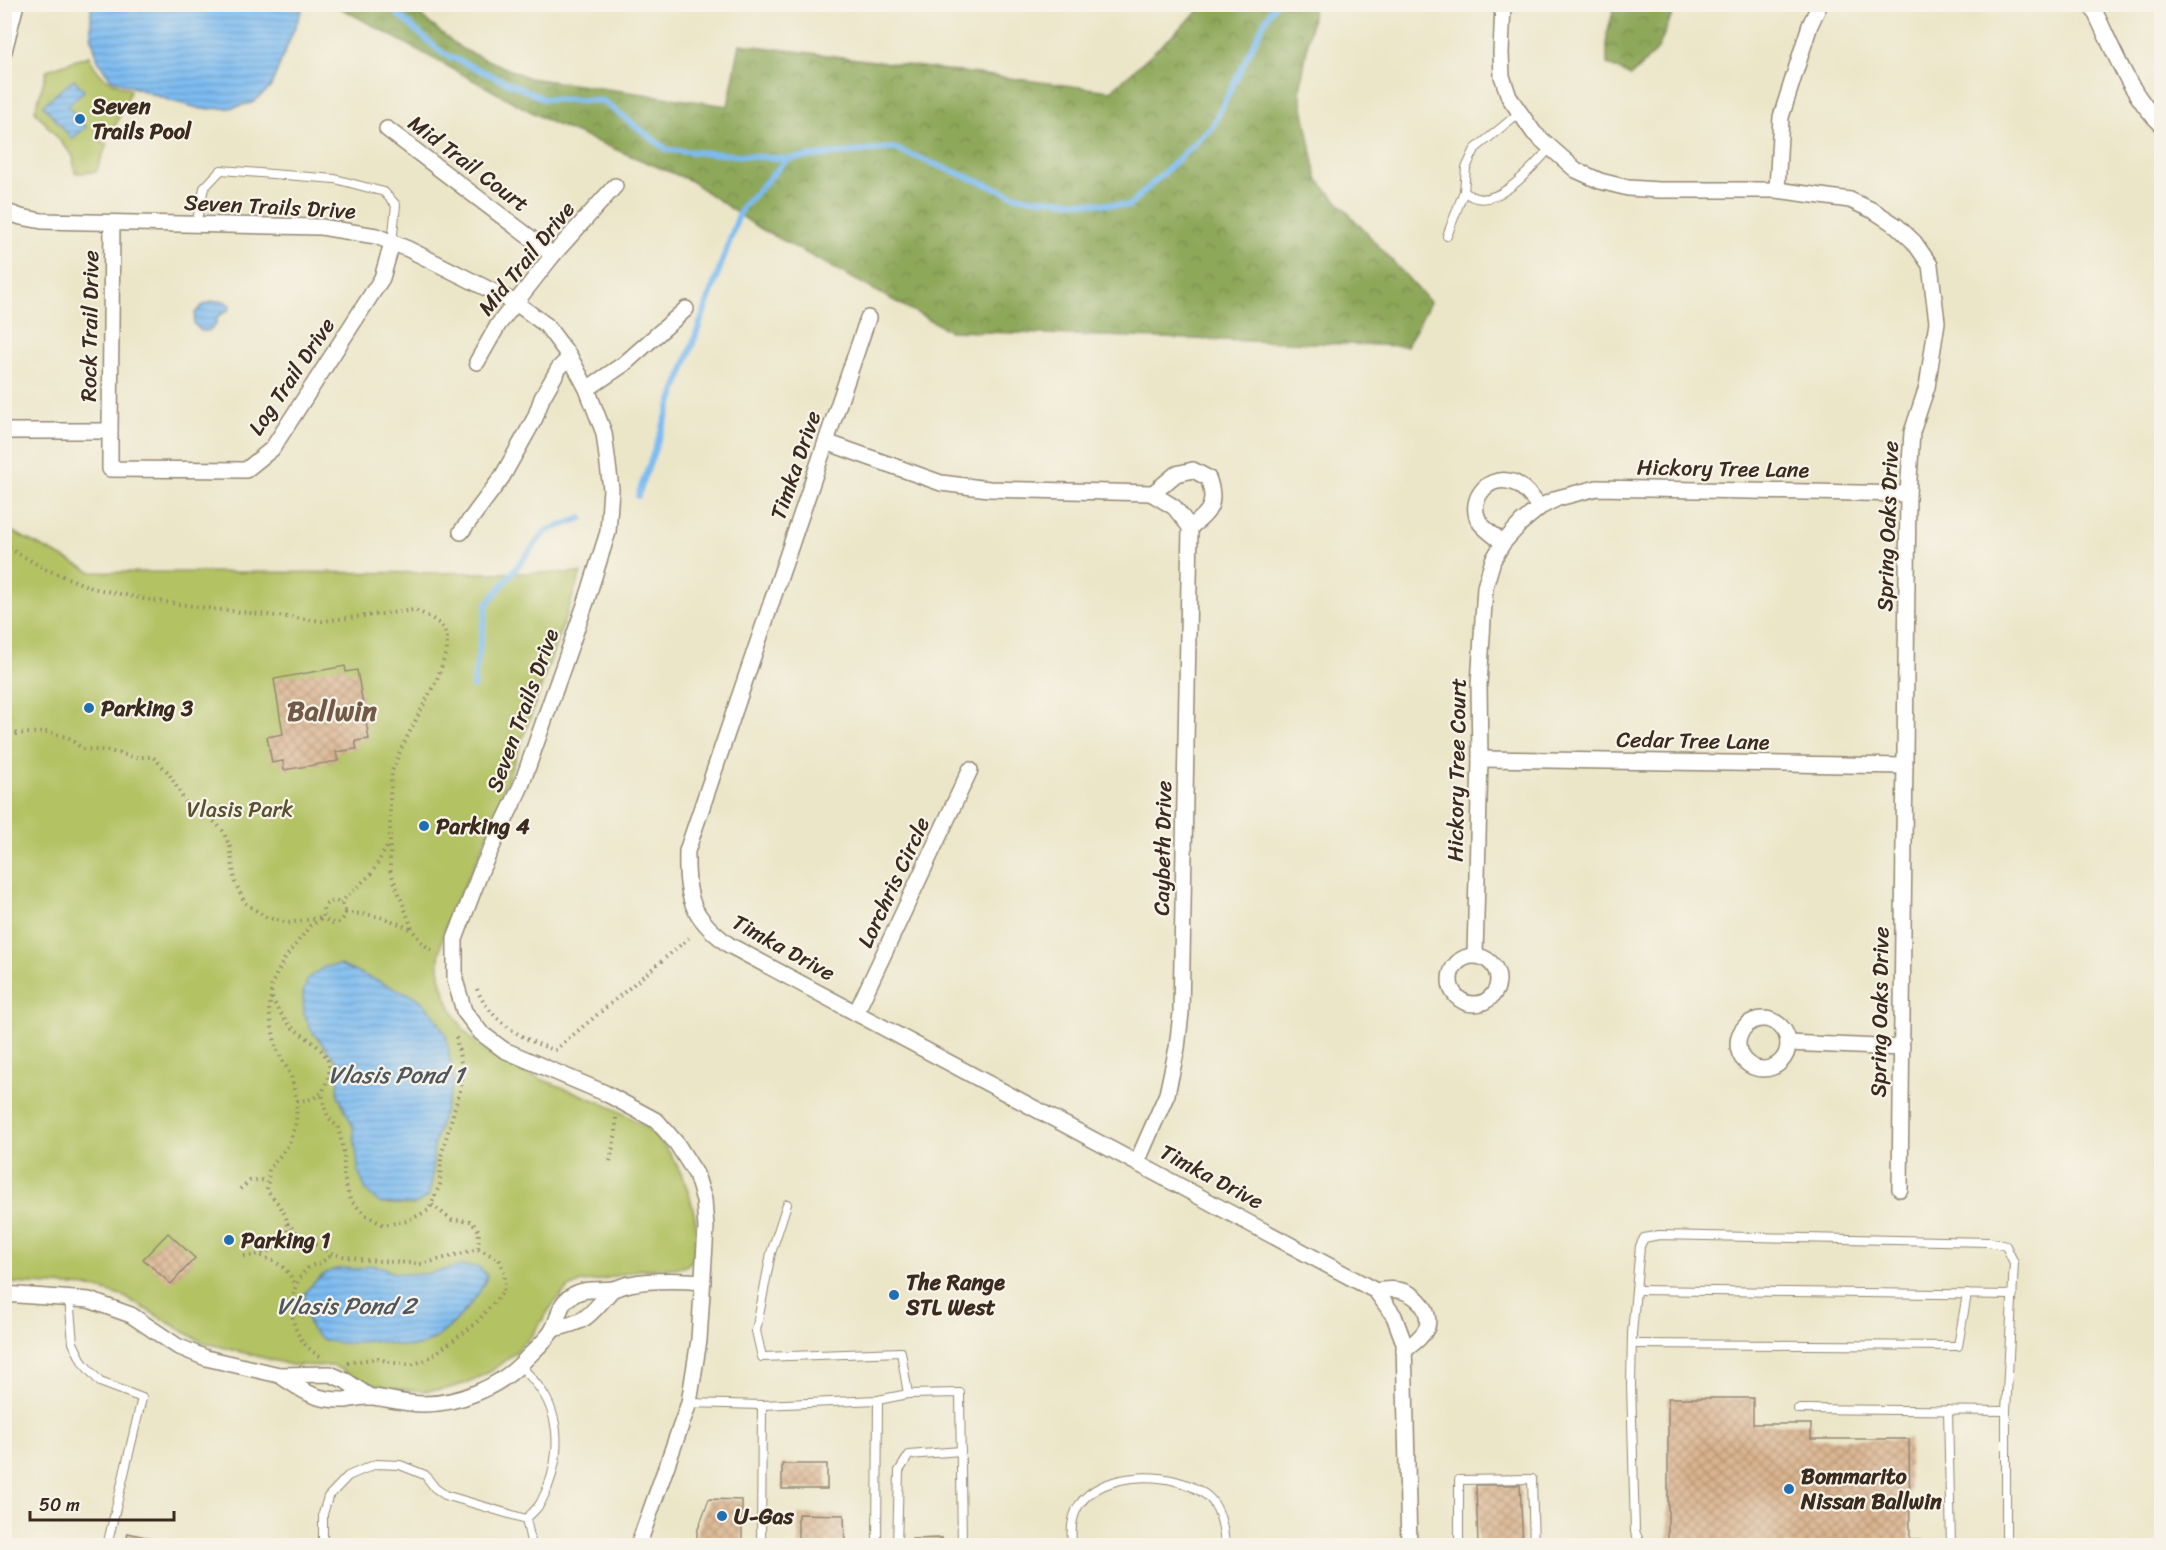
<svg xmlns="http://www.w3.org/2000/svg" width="2166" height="1550" font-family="Sriracha,sans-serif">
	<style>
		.green { fill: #b3c264; stroke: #777641; stroke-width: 1.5 }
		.forest { fill: url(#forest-crowns); stroke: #64693c; stroke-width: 1.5 }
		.water { fill: url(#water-rules); stroke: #5c7388; stroke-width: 1.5 }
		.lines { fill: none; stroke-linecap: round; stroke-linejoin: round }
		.stream { stroke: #7dbcf1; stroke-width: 6 }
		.building { fill: url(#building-cross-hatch) }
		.service-casing { stroke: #948874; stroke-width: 10 }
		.minor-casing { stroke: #948874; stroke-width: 18 }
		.path { stroke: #948874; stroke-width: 4; stroke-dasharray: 1.5 4.5; stroke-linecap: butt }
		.service { stroke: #fff; stroke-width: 8 }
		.minor { stroke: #fff; stroke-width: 15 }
		.poi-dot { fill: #1f6fb2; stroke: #f7f3e8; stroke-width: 2 }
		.labels { text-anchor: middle; stroke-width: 4.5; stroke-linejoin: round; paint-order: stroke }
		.poi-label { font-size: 22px; font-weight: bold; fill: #3b2a1e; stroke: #f7f3e8; text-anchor: start }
		.street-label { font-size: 22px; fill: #3b2a1e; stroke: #f7f3e8 }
		.park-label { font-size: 22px; fill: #595030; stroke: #f7f3e8 }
		.water-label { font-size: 24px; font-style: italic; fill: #4f565d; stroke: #f7f3e8 }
		.district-label { font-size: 28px; font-weight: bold; fill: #735a46; stroke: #f7f3e8 }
	</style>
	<defs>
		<pattern id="forest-crowns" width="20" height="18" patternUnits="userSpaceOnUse" patternTransform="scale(1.5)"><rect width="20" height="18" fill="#8ea85a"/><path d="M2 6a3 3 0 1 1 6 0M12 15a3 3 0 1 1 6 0" fill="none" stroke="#75894a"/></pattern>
		<pattern id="water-rules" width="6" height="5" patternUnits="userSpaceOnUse" patternTransform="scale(1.5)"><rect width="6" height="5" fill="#7dbcf1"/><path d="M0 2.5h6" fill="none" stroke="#6899c3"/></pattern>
		<pattern id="building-cross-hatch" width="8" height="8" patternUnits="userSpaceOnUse" patternTransform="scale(1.5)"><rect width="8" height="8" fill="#dab48f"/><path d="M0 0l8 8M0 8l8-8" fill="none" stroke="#b29374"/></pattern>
	</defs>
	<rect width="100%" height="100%" fill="#f7f3e8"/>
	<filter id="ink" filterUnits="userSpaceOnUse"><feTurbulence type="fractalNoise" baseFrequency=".0167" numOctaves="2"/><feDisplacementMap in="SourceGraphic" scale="12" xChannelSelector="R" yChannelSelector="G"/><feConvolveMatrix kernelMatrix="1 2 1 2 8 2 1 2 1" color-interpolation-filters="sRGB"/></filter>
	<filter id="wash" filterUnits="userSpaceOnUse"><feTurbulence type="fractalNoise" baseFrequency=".008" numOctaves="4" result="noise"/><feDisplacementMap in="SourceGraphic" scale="24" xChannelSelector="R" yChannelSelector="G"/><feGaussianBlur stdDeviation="1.35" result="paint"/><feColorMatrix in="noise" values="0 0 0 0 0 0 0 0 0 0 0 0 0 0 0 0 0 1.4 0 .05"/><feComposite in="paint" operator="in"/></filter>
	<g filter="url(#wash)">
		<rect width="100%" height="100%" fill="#ece6c9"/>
		<g class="green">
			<path d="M89 56C99 79 109 81 131 90L113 131 104 128 99 140 107 144 96 172 75 173 73 156 35 111 47 70Z"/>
			<path d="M5 528 92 572 581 573C549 664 517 756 483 846 468 884 442 917 439 959 438 980 447 1001 457 1019 474 1049 501 1062 531 1075 566 1090 611 1103 642 1125 671 1145 687 1180 694 1213 697 1224 698 1246 693 1258 692 1261 687 1265 684 1267L638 1270 596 1281 582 1282 568 1288 555 1301 533 1334 516 1352 491 1371 467 1383 446 1389 424 1391 399 1389 373 1384 353 1378 344 1371 334 1366 291 1365 202 1342 125 1297 91 1287 12 1283 5 1281Z"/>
		</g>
		<g class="forest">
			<polygon points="335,5 414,5 423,18 462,49 529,78 728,106 740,44 1111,91 1205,5 1314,5 1300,91 1317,179 1430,302 1407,346 950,331 756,226 689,180 550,122"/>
			<polygon points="1615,5 1676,5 1658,49 1631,76 1607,64 1607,34"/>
		</g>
		<g class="water">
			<polygon points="91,5 91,4 304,5 270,88 252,103 230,108 202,109 171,101 111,79 98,61 91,35"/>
			<polygon points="74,79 84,91 68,106 86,127 72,139 43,105"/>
			<path d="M213 301H224L230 305 229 310 218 316C216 326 213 332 201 331L194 324 195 313 202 306Z"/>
			<polygon points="340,965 418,998 433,1013 446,1035 454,1082 434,1144 432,1181 428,1197 414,1205 379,1203 366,1190 359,1174 353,1127 338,1095 339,1064 311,1030 304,1013 303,993 308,978 324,967"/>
			<path d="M369 1265 383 1267 391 1272 404 1274H425L462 1266 479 1267 487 1276C481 1298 440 1343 417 1346 402 1349 386 1341 371 1341 361 1341 352 1344 343 1343 308 1343 306 1321 305 1293 314 1282 322 1273 336 1269 349 1266 357 1273 369 1265Z"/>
		</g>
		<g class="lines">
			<g class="stream">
				<polyline points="386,4 442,53 544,99 603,101 667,150 787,159"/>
				<polyline points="638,496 741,209 787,159 893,148 1019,197 1129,206 1212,127 1266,19 1275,4"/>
				<polyline points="473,687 487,604 546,531 582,518"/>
			</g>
		</g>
		<g id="blocks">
			<g class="building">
				<polygon points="345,666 346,672 357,670 369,739 355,741 357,749 336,752 338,761 284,770 283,761 272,763 267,737 283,734 274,679"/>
				<polygon points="168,1233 195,1258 171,1284 143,1259"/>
				<polygon points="1668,1398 1753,1398 1753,1424 1811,1424 1811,1439 1909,1439 1910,1540 1921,1540 1921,1546 1668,1546"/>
				<rect x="782" y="1464" width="45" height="25"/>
				<polygon points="1476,1485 1520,1485 1523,1546 1478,1546"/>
				<polygon points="709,1499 742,1500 742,1546 697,1546 697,1532"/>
				<polygon points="798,1514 844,1515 845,1546 798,1546"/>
				<polygon points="128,1533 178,1545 178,1546 125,1546"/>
				<polygon points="942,1538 943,1546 912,1546 912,1539"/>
			</g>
		</g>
	</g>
	<g filter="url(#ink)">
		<use href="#blocks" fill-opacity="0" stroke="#948874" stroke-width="1.5"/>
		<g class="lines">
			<g class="service-casing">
				<g id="service">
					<path d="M1464 191C1491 218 1533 167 1550 148"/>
					<polyline points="196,224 204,188 221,170 335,179 384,192 396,205 392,243"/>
					<polyline points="1447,236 1464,191 1466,168 1475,149 1519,113"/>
					<polyline points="787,1204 771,1253 756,1331 762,1357 901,1352 908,1394"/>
					<polyline points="1636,1290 2013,1295"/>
					<polyline points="69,1298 73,1343 83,1363 100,1382 142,1398 107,1546"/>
					<polyline points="1632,1344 1958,1346 1967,1294"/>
					<path d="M520 1365C529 1375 539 1385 546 1398 563 1430 558 1470 541 1502 538 1508 531 1514 526 1519"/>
					<polyline points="689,1403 762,1405 878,1400 908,1394 960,1393 962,1546"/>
					<polyline points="1798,1409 2006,1411"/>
					<polyline points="1948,1410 1951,1546"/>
					<polyline points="526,1519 532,1546"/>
					<polyline points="323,1546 323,1514 328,1497 348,1476 376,1464 400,1465 425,1475 435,1488 445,1495 526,1519"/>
					<polyline points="761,1546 762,1405"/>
					<polyline points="877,1546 878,1400"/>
					<polyline points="897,1546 899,1471 909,1455 961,1451"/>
					<path d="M1072 1546C1071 1531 1071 1518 1079 1505 1103 1470 1174 1470 1206 1495 1221 1506 1224 1529 1225 1546"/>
					<polyline points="1459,1546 1459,1480 1532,1479 1534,1546"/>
					<polyline points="1641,1546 1635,1531 1631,1384 1632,1334 1640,1246 1644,1238 1659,1235 1989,1242 2006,1246 2014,1263 2006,1411 2006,1546"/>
				</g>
			</g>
			<g class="minor-casing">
				<g id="minor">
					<polyline points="1503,4 1501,53 1502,76 1509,97 1534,133 1576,170 1600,181 1628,188 1659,190 1777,190 1850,200 1874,211 1897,226 1914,242 1930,265 1937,322 1927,387 1912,432 1908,494 1900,1189"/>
					<path d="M2091 4C2112 45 2128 93 2162 125"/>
					<polyline points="4,51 16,4"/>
					<polyline points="387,129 553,255"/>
					<polyline points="1777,190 1781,117 1810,25 1820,4"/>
					<polyline points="4,211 21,217 42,221 321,227 376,236 408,249 516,303 546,325 570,357 587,389 604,433 611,489 608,532 586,602 521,786 482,868 455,939 455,980 464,1011 481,1033 504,1050 605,1093 657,1121 677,1144 696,1174 704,1200 706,1228 699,1340 689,1403 638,1546"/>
					<path d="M868 318 687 851C686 898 691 917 729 945L1376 1291 1394 1316 1404 1343 1409 1546"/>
					<polyline points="477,362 498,325 553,255 615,186"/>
					<polyline points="587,389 624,364 686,309"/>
					<polyline points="4,431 110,431 110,469 246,470 272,449 382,278 392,243"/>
					<polyline points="110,431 112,223"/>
					<polyline points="826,442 941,483 989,489 1151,493 1174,507 1190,527 1181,1013 1177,1048 1167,1094 1137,1162"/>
					<path d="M1152 494 1176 474 1193 470 1208 478C1217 502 1211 513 1190 527"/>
					<polyline points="461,532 502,477 535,418 542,398 559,368 570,357"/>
					<path d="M1503 543C1496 536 1483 529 1479 521 1468 501 1486 477 1508 481 1522 483 1531 497 1540 507"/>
					<polyline points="1480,759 1905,766"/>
					<polyline points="1475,955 1480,759 1479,685 1485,587 1493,560 1503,543 1521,523 1540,507 1558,498 1597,488 1908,494"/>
					<circle cx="1474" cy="980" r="24"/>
					<polyline points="856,1013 970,770"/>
					<circle cx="1763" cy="1044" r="25"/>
					<polyline points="1788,1043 1901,1048"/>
					<path d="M1376 1291C1396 1287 1414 1290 1425 1309 1427 1314 1429 1321 1427 1327 1423 1337 1412 1344 1404 1351"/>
					<polyline points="4,1294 89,1300 131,1315 177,1346 206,1358 279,1375 330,1374 346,1381 370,1397"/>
					<path d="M553 1329C590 1321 588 1316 613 1289"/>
					<path d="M279 1375C304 1391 314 1401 346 1400 354 1399 364 1396 373 1397 390 1399 406 1404 423 1404 458 1404 497 1388 522 1363 530 1354 548 1339 553 1329 560 1316 558 1303 573 1295 586 1287 598 1291 613 1289 619 1288 624 1285 630 1284 654 1279 679 1280 703 1282"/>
				</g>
			</g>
			<g class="path">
				<polyline points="4,545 45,569 92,588 144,599 214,609 322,621 415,610 430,617 440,624 447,635 447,651 437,679 402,747 392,771 390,798 390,870 413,931 423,944 433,951"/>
				<polyline points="4,731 13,734 49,732 69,738 83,749 109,751 134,757 153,757 168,772 186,803 193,810 211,818 223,831 230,847 235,882 245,903 266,917 288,923 324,917"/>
				<circle cx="334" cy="912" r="11"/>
				<polyline points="340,903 371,874 389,844"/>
				<path d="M345 913C374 914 386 917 412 930"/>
				<path d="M477 989C489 1020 524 1041 555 1050L689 938"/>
				<path d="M272 998C278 1010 284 1020 294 1029 306 1038 322 1046 328 1061 332 1071 326 1084 322 1093"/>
				<path d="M297 1101 312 1099 322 1093C324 1107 326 1119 338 1126L344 1154V1177L350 1200 366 1215 383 1225 407 1221 429 1210 440 1184 441 1156 462 1083V1068L456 1037"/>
				<polyline points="610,1161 616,1132 616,1118"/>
				<polyline points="240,1189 250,1181 263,1180"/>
				<polyline points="432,1205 452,1220 471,1221 479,1231 478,1249"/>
				<polyline points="287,1223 301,1237 332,1254 365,1260 422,1264 478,1249 499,1259 505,1274 504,1291 474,1325 426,1360 411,1365 388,1362 378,1358 347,1363"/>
				<path d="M244 1256C263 1256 292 1247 287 1222 285 1210 274 1199 267 1190L269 1169 288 1146 296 1123 297 1101 291 1076 276 1048 269 1011 272 983 285 958 310 926 321 919"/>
				<path d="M261 1256C279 1263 287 1267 295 1285"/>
				<path d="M320 1356C288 1340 282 1293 308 1268 311 1265 316 1265 320 1263 324 1261 328 1257 332 1254"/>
			</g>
			<use href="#service" class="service"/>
			<use href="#minor" class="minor"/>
		</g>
	</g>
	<g class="poi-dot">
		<circle cx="80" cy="119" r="6"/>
		<circle cx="89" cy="708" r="6"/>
		<circle cx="424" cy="826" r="6"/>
		<circle cx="229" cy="1240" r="6"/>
		<circle cx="894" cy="1295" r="6"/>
		<circle cx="1789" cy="1489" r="6"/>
		<circle cx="722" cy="1516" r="6"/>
	</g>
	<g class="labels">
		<g class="poi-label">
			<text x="92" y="114">Seven<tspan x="92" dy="25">Trails Pool</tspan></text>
			<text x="101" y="716">Parking 3</text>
			<text x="436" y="834">Parking 4</text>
			<text x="241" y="1248">Parking 1</text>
			<text x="906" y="1290">The Range<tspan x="906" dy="25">STL West</tspan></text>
			<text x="1801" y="1484">Bommarito<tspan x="1801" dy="25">Nissan Ballwin</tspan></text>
			<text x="734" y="1524">U-Gas</text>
		</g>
		<g class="street-label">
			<text transform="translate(469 163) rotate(37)" y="8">Mid Trail Court</text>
			<text transform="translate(270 206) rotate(3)" y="8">Seven Trails Drive</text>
			<text transform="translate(526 258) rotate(-51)" y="8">Mid Trail Drive</text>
			<text transform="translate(89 326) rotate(-89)" y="8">Rock Trail Drive</text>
			<text transform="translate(291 376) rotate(-56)" y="8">Log Trail Drive</text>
			<text transform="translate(795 465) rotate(-71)" y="8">Timka Drive</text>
			<text transform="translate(1723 468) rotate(1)" y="8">Hickory Tree Lane</text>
			<text transform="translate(1887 526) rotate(-88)" y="8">Spring Oaks Drive</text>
			<text transform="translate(522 710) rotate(-70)" y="8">Seven Trails Drive</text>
			<text transform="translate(1693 740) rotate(1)" y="8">Cedar Tree Lane</text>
			<text transform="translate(1456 770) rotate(-89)" y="8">Hickory Tree Court</text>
			<text transform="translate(1162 848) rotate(-89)" y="8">Caybeth Drive</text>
			<text transform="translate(893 882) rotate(-65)" y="8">Lorchris Circle</text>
			<text transform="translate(784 947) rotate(29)" y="8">Timka Drive</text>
			<text transform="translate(1879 1012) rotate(-89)" y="8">Spring Oaks Drive</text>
			<text transform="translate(1212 1176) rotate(28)" y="8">Timka Drive</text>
		</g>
		<g class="park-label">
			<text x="240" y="817">Vlasis Park</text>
		</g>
		<g class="water-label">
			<text x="396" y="1083">Vlasis Pond 1</text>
			<text x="346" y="1314">Vlasis Pond 2</text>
		</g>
		<g class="district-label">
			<text x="332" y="720">Ballwin</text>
		</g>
	</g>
	<rect width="2166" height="1550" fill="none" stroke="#f7f3e8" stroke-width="24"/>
	<path d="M30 1511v9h144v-9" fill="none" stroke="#3b2a1e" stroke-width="3"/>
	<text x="39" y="1511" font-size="18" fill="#3b2a1e" stroke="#f7f3e8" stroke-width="4.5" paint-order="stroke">50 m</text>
</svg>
